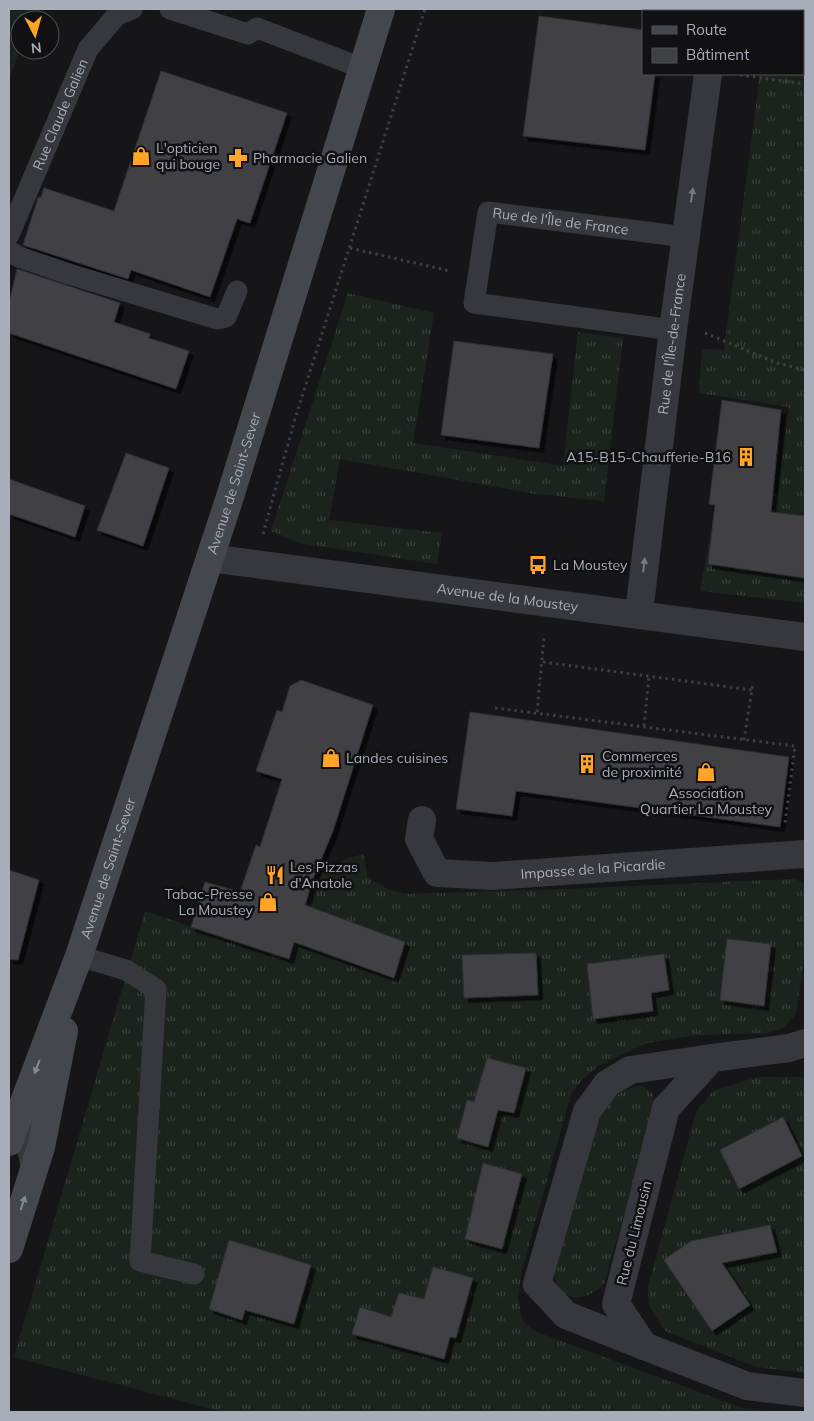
<svg xmlns="http://www.w3.org/2000/svg" width="814" height="1421" font-family="Mulish,sans-serif">
	<style>
		.grass { fill: url(#grass-tufts) }
		.forest { fill: url(#forest-firs) }
		.building { fill: #404145; stroke: #303034; filter: url(#shadow) }
		.lines { fill: none; stroke-linecap: round; stroke-linejoin: round }
		.path { stroke: #3c3f45; stroke-width: 3; stroke-dasharray: 2.5 4; stroke-linecap: butt }
		.service { stroke: #37383e; stroke-width: 21 }
		.minor { stroke: #37383e; stroke-width: 28 }
		.secondary { stroke: #44474e; stroke-width: 28 }
		.oneway { fill: #757982 }
		.oneway2 { fill: #848a94 }
		.labels { text-anchor: middle; stroke-width: 5; stroke-linejoin: round; paint-order: stroke }
		.street-label { font-size: 14px; fill: #a7aeb9; stroke: #111113 }
		.poi-label { font-size: 14px; fill: #a7aeb9; stroke: #111113; text-anchor: start }
	</style>
	<defs>
		<pattern id="grass-tufts" width="24" height="20" patternUnits="userSpaceOnUse" patternTransform="scale(1.25)"><rect width="24" height="20" fill="#1b241c"/><path d="M3 7l-1-3M5 7V3M7 7l1-3M15 17l-1-3M17 17v-4M19 17l1-3" fill="none" stroke="#39413b"/></pattern>
		<pattern id="forest-firs" width="22" height="20" patternUnits="userSpaceOnUse" patternTransform="scale(1.25)"><rect width="22" height="20" fill="#1b241c"/><path d="M5 1l3.5 6h-7zM16 11l3.5 6h-7z" fill="#39413b"/></pattern>
		<filter id="shadow"><feDropShadow dx="4.5" dy="4.5" stdDeviation="0" flood-color="#0009"/></filter>
	</defs>
	<rect width="100%" height="100%" fill="#161618"/>
	<g class="grass">
		<polygon points="803,50 805,50 805,603 700,591 716,505 778,493 789,407 699,393 702,349 724,350 760,74 803,74"/>
		<polygon points="348,293 434,313 413,443 563,466 578,332 623,338 604,501 536,494 340,459 329,520 442,533 437,564 298,543 271,531"/>
		<polygon points="363,854 368,878 390,890 408,894 567,889 795,879 805,884 805,952 796,1014 783,1028 768,1033 697,1035 647,1043 598,1066 584,1078 571,1094 522,1270 518,1297 522,1320 534,1331 742,1408 773,1412 223,1412 14,1357 145,911 289,959 313,879 346,859"/>
		<polygon points="757,1077 805,1077 805,1373 757,1367 665,1331 649,1306 648,1286 696,1112 713,1091"/>
		<path d="M642 1086 653 1094 655 1106 604 1284C592 1296 573 1305 559 1288 556 1285 555 1277 554 1273L601 1111C613 1097 623 1088 642 1086Z"/>
	</g>
	<polygon class="forest" points="9,9 37,9 32,20 20,20 20,50 9,79"/>
	<g class="building">
		<polygon points="539,16 643,30 643,74 655,74 645,150 523,136"/>
		<polygon points="161,71 287,113 250,223 237,219 210,297 131,270 128,279 23,245 38,198 41,197 44,188 114,211"/>
		<polygon points="17,269 120,303 114,322 150,334 149,338 189,351 176,389 9,333 9,303"/>
		<polygon points="454,341 553,354 539,448 441,435"/>
		<polygon points="722,400 781,410 771,512 805,516 805,578 708,564 715,505 709,504"/>
		<polygon points="126,453 169,468 143,546 97,530"/>
		<polygon points="9,479 85,506 75,537 9,514"/>
		<polygon points="301,680 373,705 333,831 313,879 305,905 405,942 394,978 294,942 289,959 191,927 205,882 240,892 256,845 260,847 282,779 256,771 277,710 282,712 290,686"/>
		<polygon points="470,712 789,757 780,827 516,791 512,816 456,809"/>
		<polygon points="9,870 39,880 18,960 9,959"/>
		<polygon points="727,939 771,944 764,1006 720,1000"/>
		<polygon points="536,953 538,995 464,998 462,955"/>
		<polygon points="664,954 669,990 651,993 653,1011 593,1019 587,964"/>
		<polygon points="487,1058 526,1068 514,1113 498,1110 488,1147 457,1138 467,1100 474,1102"/>
		<polygon points="783,1117 802,1156 739,1189 720,1150"/>
		<polygon points="483,1163 522,1174 502,1249 465,1239"/>
		<polygon points="770,1225 777,1252 722,1263 750,1305 712,1331 664,1260 691,1241"/>
		<polygon points="229,1240 311,1265 294,1324 245,1310 242,1320 209,1309"/>
		<polygon points="433,1267 473,1278 456,1338 450,1337 444,1359 352,1334 360,1307 391,1317 399,1293 424,1299"/>
	</g>
	<g class="lines">
		<g class="path">
			<polyline points="740,75 805,84"/>
			<polyline points="350,248 450,271"/>
			<polyline points="705,333 777,363 805,370"/>
			<polyline points="263,534 294,422 425,9"/>
			<polyline points="543,662 752,690"/>
			<polyline points="495,708 795,746 785,823"/>
			<polyline points="537,712 544,637 542,637"/>
			<polyline points="644,726 649,676"/>
			<polyline points="744,740 753,683"/>
		</g>
		<g class="service">
			<polyline points="170,9 248,34 257,28 362,68"/>
			<path id="s1" d="M9 235 88 49 117 15 132 9"/>
			<polyline points="9,251 19,257 69,274 217,319 226,317 237,291"/>
			<path id="s2" d="M673 330 474 303 488 212 686 237"/>
			<polyline points="79,956 126,970 156,989 140,1261 194,1274"/>
			<polyline points="21,1108 32,1174"/>
		</g>
		<g class="minor">
			<polyline points="731,11 735,9"/>
			<path id="s3" d="M210 558 805 637"/>
			<path id="s4" d="M639 613 673 330 708 74"/>
			<path id="s5" d="M422 820 419 839 437 873 493 876 805 854"/>
			<polyline points="805,1043 789,1048 712,1058 666,1108 616,1304 644,1346 747,1386 805,1393"/>
			<polyline points="644,1346 566,1315 537,1284 587,1111 607,1084 630,1070 712,1058"/>
		</g>
		<g class="secondary">
			<path id="s6" d="M9 1142 79 956 111 859 229 500 381 9"/>
			<polyline points="9,1249 41,1147 64,1031"/>
		</g>
	</g>
	<defs><path id="oneway-solid" d="M-6-.8H1V-3.2L6.5 0L1 3.2V.8H-6Z" transform="scale(1.25)"/></defs>
	<g class="oneway">
		<use href="#oneway-solid" transform="translate(692 195) rotate(-82)"/>
		<use href="#oneway-solid" transform="translate(644 565) rotate(-83)"/>
	</g>
	<g class="oneway2">
		<use href="#oneway-solid" transform="translate(37 1067) rotate(111)"/>
		<use href="#oneway-solid" transform="translate(23 1203) rotate(-72)"/>
	</g>
	<defs>
		<g id="shop-bare" transform="scale(1.5)"><path d="M-5-2.5h2.3a2.7 3.5 0 0 1 5.4 0H5L5.5 6h-11ZM-1.5-2.5h3a1.5 2.3 0 0 0-3 0Z" fill="#ffa427" stroke="#111113" stroke-width="2.5" paint-order="stroke"/></g>
		<g id="pharmacy-bare" transform="scale(1.5)"><path d="M-2-6h4v4h4v4h-4v4h-4v-4h-4v-4h4Z" fill="#ffa427" stroke="#111113" stroke-width="2.5" paint-order="stroke"/></g>
		<g id="building-bare" transform="scale(1.5)"><path d="M-4-6H4V6H1V3H-1V6H-4ZM-2.5-4.3h1.7v1.8h-1.7ZM.8-4.3h1.7v1.8H.8ZM-2.5-1h1.7V.8h-1.7ZM.8-1h1.7V.8H.8Z" fill="#ffa427" stroke="#111113" stroke-width="2.5" paint-order="stroke"/></g>
		<g id="bus-bare" transform="scale(1.5)"><path d="M-5-6H5V4H4V6H2V4H-2V6H-4V4H-5ZM-3.5-4V0h7V-4ZM-3.5 1.2v1.5H-2V1.2ZM2 1.2v1.5H3.5V1.2Z" fill="#ffa427" stroke="#111113" stroke-width="2.5" paint-order="stroke"/></g>
		<g id="restaurant-bare" transform="scale(1.5)"><path d="M-5-6h1v4h1v-4h1v4h1v-4h1v5L-1.5 .5V6h-2V.5L-5-1ZM5-6V6H3V1.5H1.5Q1.5-4 5-6Z" fill="#ffa427" stroke="#111113" stroke-width="2.5" paint-order="stroke"/></g>
	</defs>
	<g fill-rule="evenodd">
		<use href="#shop-bare" x="141" y="156"/>
		<use href="#pharmacy-bare" x="238" y="158"/>
		<use href="#building-bare" x="746" y="457"/>
		<use href="#bus-bare" x="538" y="565"/>
		<use href="#shop-bare" x="331" y="758"/>
		<use href="#building-bare" x="587" y="764"/>
		<use href="#shop-bare" x="706" y="772"/>
		<use href="#restaurant-bare" x="275" y="875"/>
		<use href="#shop-bare" x="268" y="902"/>
	</g>
	<g class="labels">
		<g class="street-label">
			<text dy="5" stroke="none"><textPath href="#s1" startOffset="131">Rue Claude Galien</textPath></text>
			<text dy="5" stroke="none"><textPath href="#s2" startOffset="366">Rue de l'Île de France</textPath></text>
			<text dy="5" stroke="none"><textPath href="#s4" startOffset="271">Rue de l'Île-de-France</textPath></text>
			<text dy="5" stroke="none"><textPath href="#s6" startOffset="696">Avenue de Saint-Sever</textPath></text>
			<text dy="5" stroke="none"><textPath href="#s3" startOffset="300">Avenue de la Moustey</textPath></text>
			<text dy="5" stroke="none"><textPath href="#s6" startOffset="291">Avenue de Saint-Sever</textPath></text>
			<text dy="5" stroke="none"><textPath href="#s5" startOffset="214">Impasse de la Picardie</textPath></text>
			<text transform="translate(634 1233) rotate(-76)" y="5">Rue du Limousin</text>
		</g>
		<g class="poi-label">
			<text x="156" y="153">L'opticien<tspan x="156" dy="16">qui bouge</tspan></text>
			<text x="253" y="163">Pharmacie Galien</text>
			<text x="731" y="462" text-anchor="end">A15-B15-Chaufferie-B16</text>
			<text x="553" y="570">La Moustey</text>
			<text x="602" y="761">Commerces<tspan x="602" dy="16">de proximité</tspan></text>
			<text x="346" y="763">Landes cuisines</text>
			<text x="706" y="798" text-anchor="middle">Association<tspan x="706" dy="16">Quartier La Moustey</tspan></text>
			<text x="290" y="872">Les Pizzas<tspan x="290" dy="16">d'Anatole</tspan></text>
			<text x="253" y="899" text-anchor="end">Tabac-Presse<tspan x="253" dy="16">La Moustey</tspan></text>
		</g>
	</g>
	<rect width="814" height="1421" fill="none" stroke="#a7aeb9" stroke-width="20"/>
	<rect x="642" y="10" width="162" height="65" fill="#111113" stroke="#4d5055"/>
	<rect x="652" y="26" width="25" height="8" fill="#44474e" stroke="#4d5055"/>
	<text x="686" y="35" font-size="15" fill="#a7aeb9">Route</text>
	<rect x="652" y="48" width="25" height="15" fill="#404145" stroke="#4d5055"/>
	<text x="686" y="60" font-size="15" fill="#a7aeb9">Bâtiment</text>
	<g transform="translate(35 35) rotate(174)"><circle r="24" fill="#111113" stroke="#4d5055"/>
	<path d="M0-4L9 19L0 12L-9 19Z" fill="#ffa427"/>
	<text y="-8" font-size="14" font-weight="bold" text-anchor="middle" fill="#a7aeb9">N</text>
	</g>
</svg>
